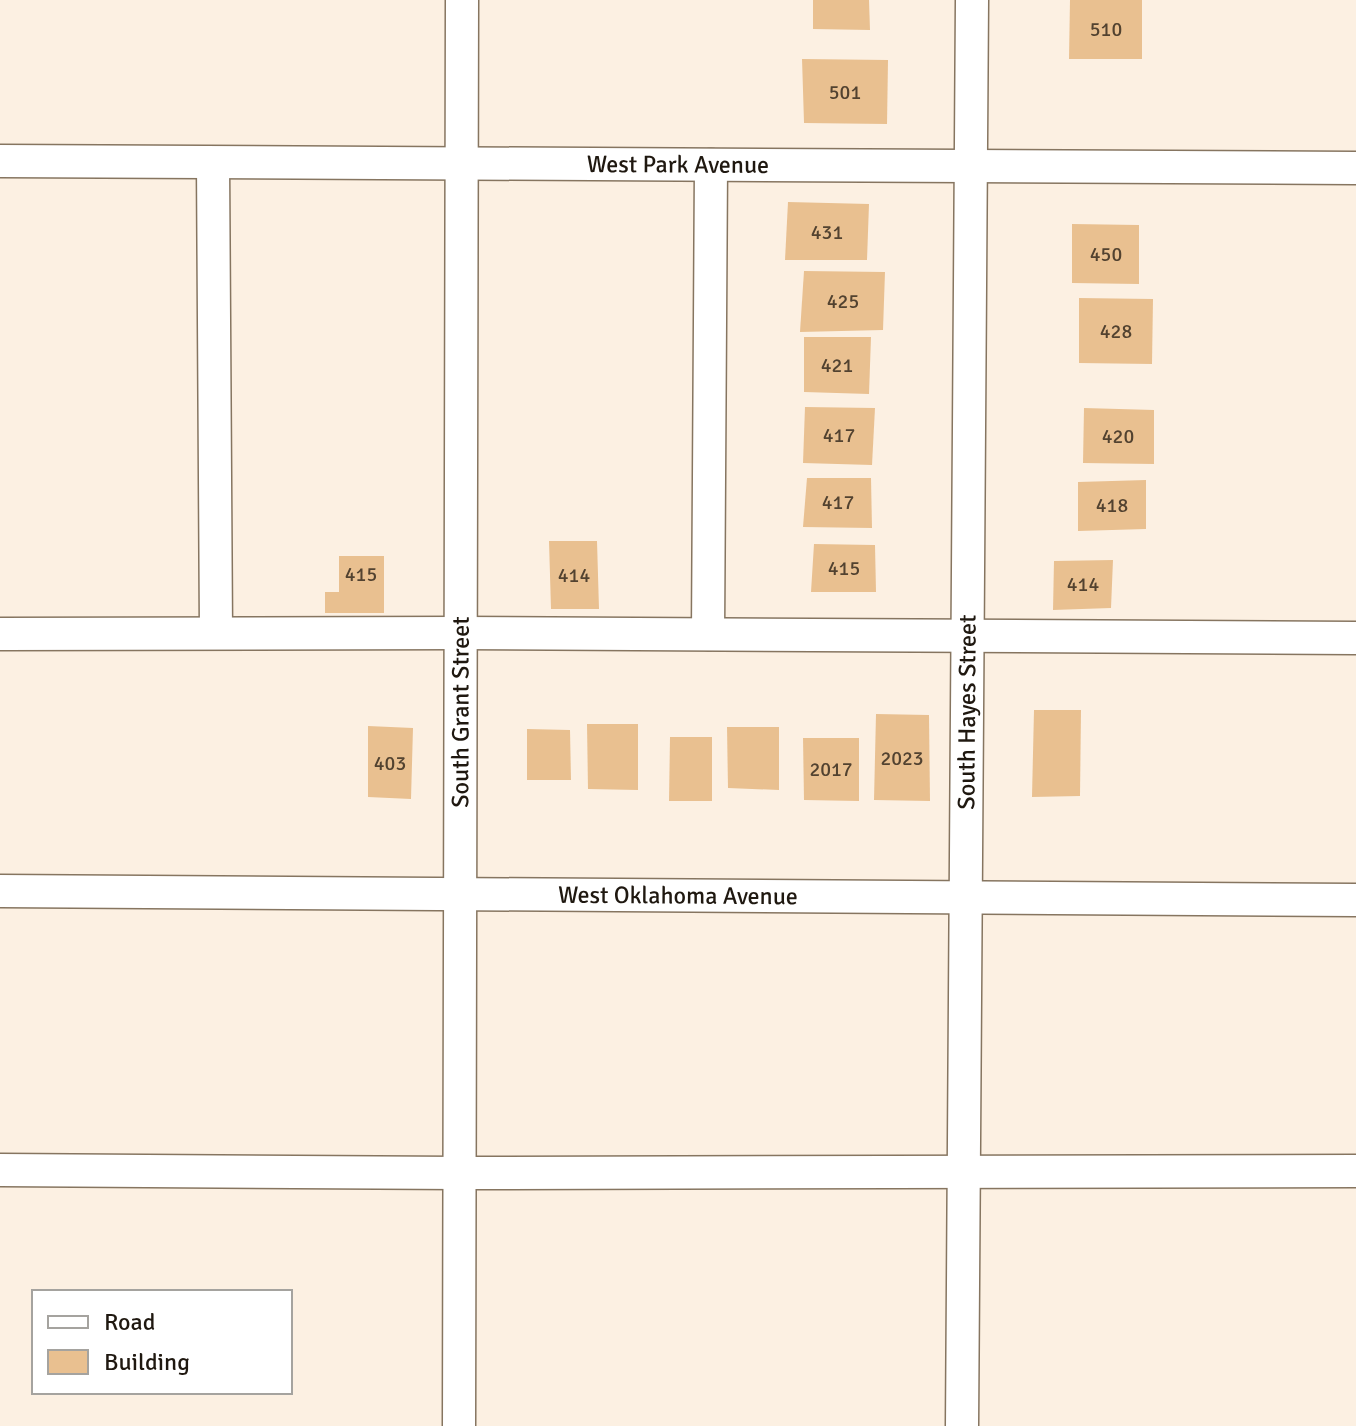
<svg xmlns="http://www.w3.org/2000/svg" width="1356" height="1426" font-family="Signika,sans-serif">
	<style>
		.building { fill: #e9c090 }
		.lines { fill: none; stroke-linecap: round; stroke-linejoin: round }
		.minor-casing { stroke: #867560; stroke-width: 35 }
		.minor { stroke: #fff; stroke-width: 32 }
		.labels { text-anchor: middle; stroke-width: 8; stroke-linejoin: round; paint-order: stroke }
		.number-label { font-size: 20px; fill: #524230 }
		.street-label { font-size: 24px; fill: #1f1810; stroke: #fff }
	</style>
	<rect width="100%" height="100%" fill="#fcf0e2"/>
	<g class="building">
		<polygon points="813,0 869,0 870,30 813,29"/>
		<polygon points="1070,0 1142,0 1142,59 1069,59"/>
		<polygon points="802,59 888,60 887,124 804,123"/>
		<polygon points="788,202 869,204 867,260 785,260"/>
		<polygon points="1072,224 1139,225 1139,284 1072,283"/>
		<polygon points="804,271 885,272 883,330 800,332"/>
		<polygon points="1079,298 1153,299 1152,364 1079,363"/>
		<polygon points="804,337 871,337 869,394 804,392"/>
		<polygon points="805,407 875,408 872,465 803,463"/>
		<polygon points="1084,408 1154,410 1154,464 1083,463"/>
		<polygon points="807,478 871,478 872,528 803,527"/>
		<polygon points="1146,480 1146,529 1078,531 1078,482"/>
		<polygon points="549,541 597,541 599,609 551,609"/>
		<polygon points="814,544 875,545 876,592 811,592"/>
		<polygon points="339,556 384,556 384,613 325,613 325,592 339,592"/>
		<polygon points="1113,560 1111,608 1053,610 1054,561"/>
		<polygon points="1034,710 1081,710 1080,796 1032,797"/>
		<polygon points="876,714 929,715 930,801 874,800"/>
		<polygon points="587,724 638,724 638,790 588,789"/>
		<polygon points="368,726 413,728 411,799 368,797"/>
		<polygon points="727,727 779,727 779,790 728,788"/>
		<polygon points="527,729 570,730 571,780 527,780"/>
		<polygon points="670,737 712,737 712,801 669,801"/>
		<polygon points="803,738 859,738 859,801 804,800"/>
	</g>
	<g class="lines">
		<g class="minor-casing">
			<g id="minor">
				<path id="s1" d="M0 161 1356 168"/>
				<polyline points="213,163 216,633"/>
				<polyline points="0,634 460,633 1356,638"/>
				<polyline points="708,634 711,165"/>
				<path id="s2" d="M0 891 1356 900"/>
				<polyline points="0,1170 459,1173 1356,1171"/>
				<path id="s3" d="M459 1426 462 0"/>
				<path id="s4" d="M962 1426 972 0"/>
			</g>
		</g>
		<use href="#minor" class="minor"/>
	</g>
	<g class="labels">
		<g class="number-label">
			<text x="1106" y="36">510</text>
			<text x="845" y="99">501</text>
			<text x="827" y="239">431</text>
			<text x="1106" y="261">450</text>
			<text x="843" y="308">425</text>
			<text x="1116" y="338">428</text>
			<text x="837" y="372">421</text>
			<text x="839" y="442">417</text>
			<text x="1118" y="443">420</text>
			<text x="838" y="509">417</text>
			<text x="1112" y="512">418</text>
			<text x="844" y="575">415</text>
			<text x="361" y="581">415</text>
			<text x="574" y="582">414</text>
			<text x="1083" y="591">414</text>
			<text x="902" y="765">2023</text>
			<text x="390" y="770">403</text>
			<text x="831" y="776">2017</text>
		</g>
		<g class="street-label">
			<text dy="8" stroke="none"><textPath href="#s1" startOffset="678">West Park Avenue</textPath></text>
			<text dy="8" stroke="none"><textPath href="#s3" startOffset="714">South Grant Street</textPath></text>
			<text dy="8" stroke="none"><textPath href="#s4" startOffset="714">South Hayes Street</textPath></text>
			<text dy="8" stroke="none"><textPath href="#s2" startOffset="678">West Oklahoma Avenue</textPath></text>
		</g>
	</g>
	<rect x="32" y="1290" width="260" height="104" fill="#ffffff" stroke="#a5a39f" stroke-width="2"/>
	<rect x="48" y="1316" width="40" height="12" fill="#ffffff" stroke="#a5a39f" stroke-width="2"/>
	<text x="104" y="1330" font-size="24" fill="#1f1810">Road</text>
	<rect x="48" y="1350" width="40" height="24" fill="#e9c090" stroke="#a5a39f" stroke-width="2"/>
	<text x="104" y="1370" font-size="24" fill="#1f1810">Building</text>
</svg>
